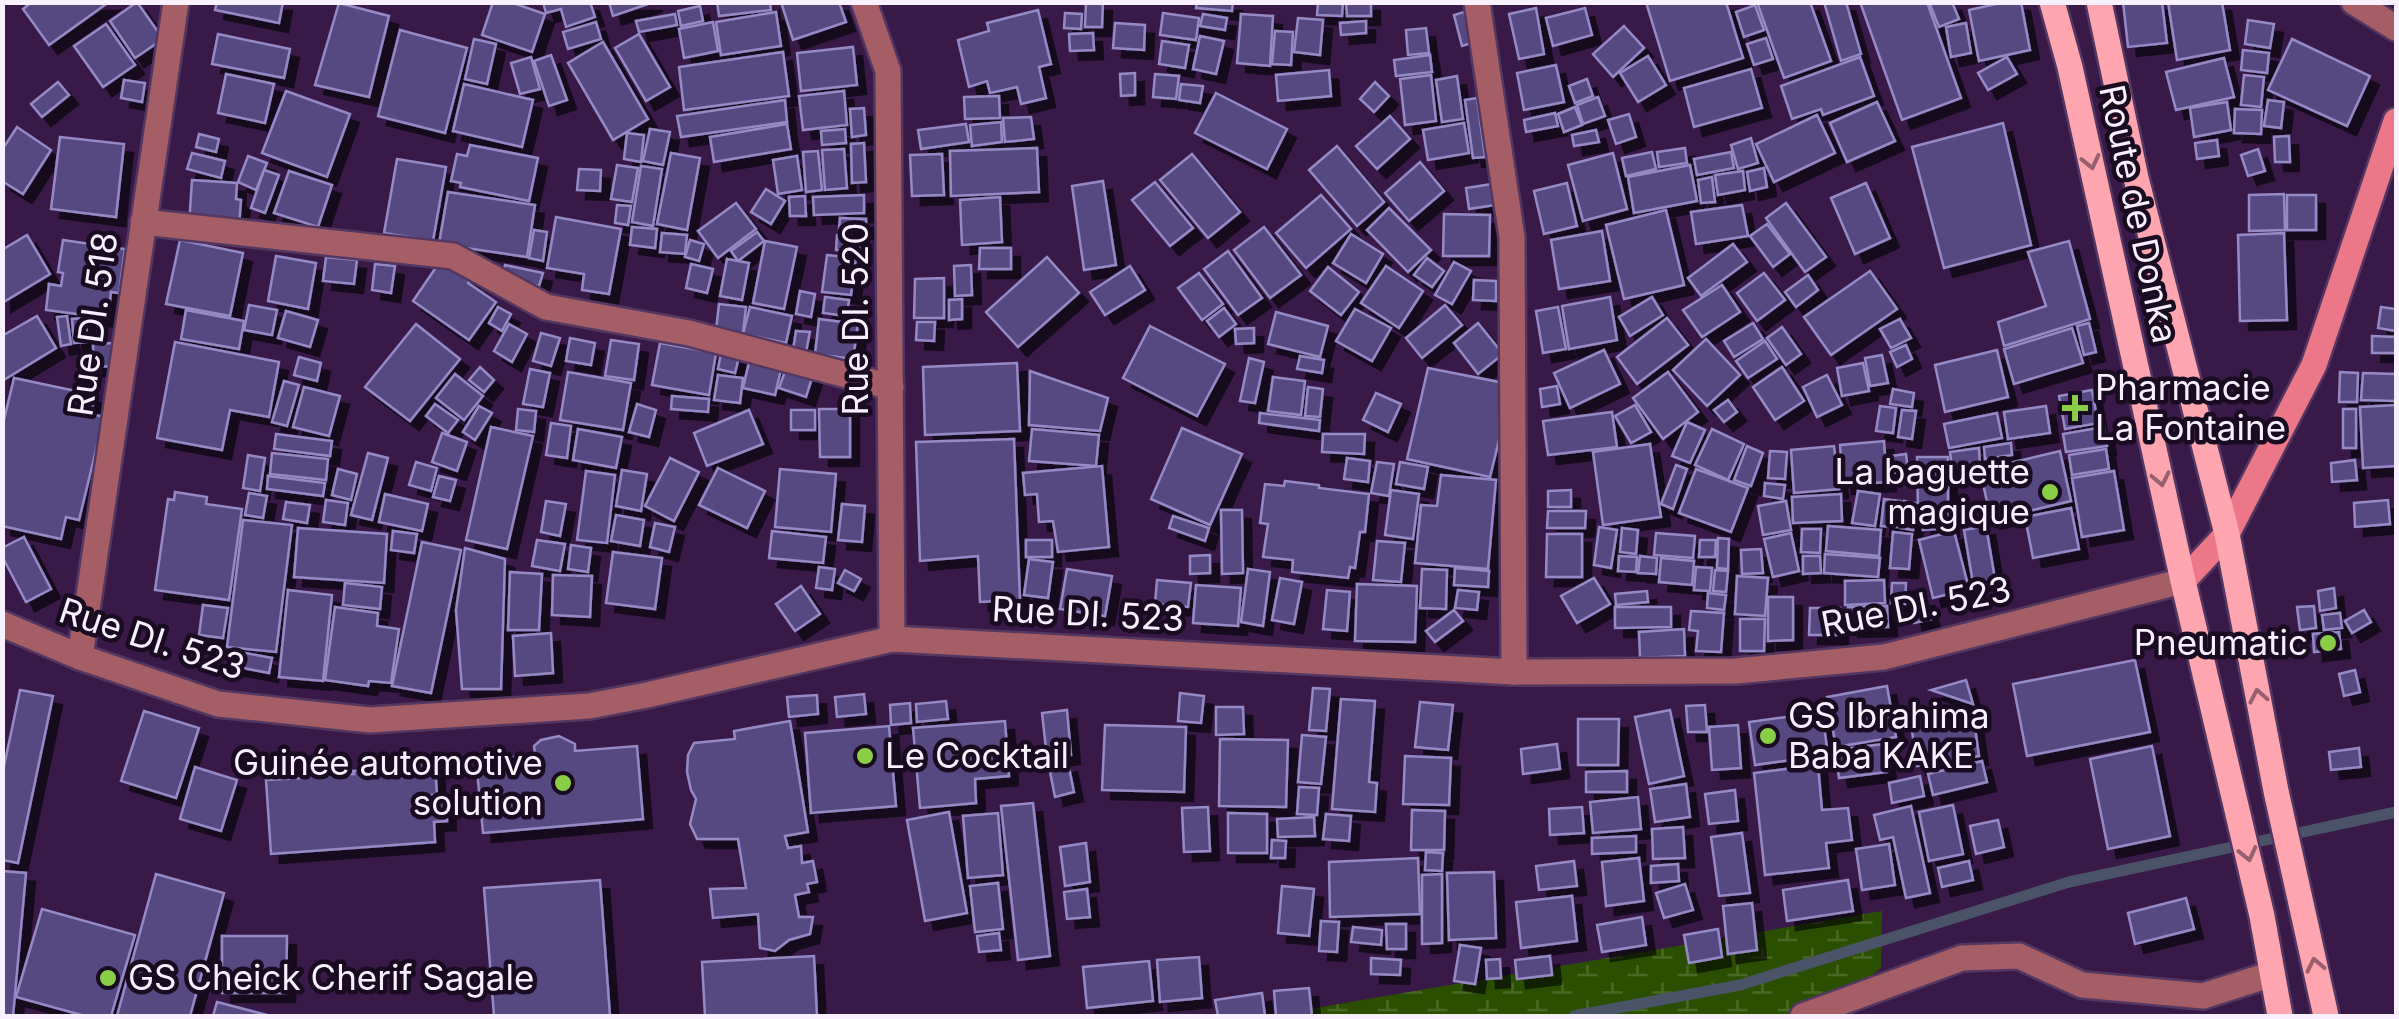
<svg xmlns="http://www.w3.org/2000/svg" width="2399" height="1019" font-family="Inter,sans-serif">
	<style>
		.wetland { fill: url(#wetland-marsh) }
		.lines { fill: none; stroke-linecap: round; stroke-linejoin: round }
		.stream { stroke: #4a5368; stroke-width: 11 }
		.building { fill: #564a81; stroke: #958ac6; stroke-width: 2.5; filter: url(#shadow) }
		.street-casing { stroke: #533761; stroke-width: 30 }
		.secondary-casing { stroke: #533761; stroke-width: 30 }
		.primary-casing { stroke: #533761; stroke-width: 30 }
		.street { stroke: #a55d66; stroke-width: 25 }
		.secondary { stroke: #eb7788; stroke-width: 25 }
		.primary { stroke: #ffa5af; stroke-width: 25 }
		.oneway { stroke: #98606f }
		.poi-dot { fill: #8ace48; stroke: #190b20; stroke-width: 4 }
		.labels { text-anchor: middle; stroke-width: 9; stroke-linejoin: round; paint-order: stroke }
		.street-label { font-size: 35px; fill: #f8f0fc; stroke: #190b20 }
		.poi-label { font-size: 35px; fill: #f8f0fc; stroke: #190b20; text-anchor: start }
	</style>
	<defs>
		<pattern id="wetland-marsh" width="20" height="14" patternUnits="userSpaceOnUse" patternTransform="scale(2.5)"><rect width="20" height="14" fill="#2b4f00"/><path d="M1 5h8M5 5V1M11 12h8M15 12V8" fill="none" stroke="#4a6926"/></pattern>
		<filter id="shadow"><feDropShadow dx="9" dy="9" stdDeviation="0" flood-color="#0009"/></filter>
	</defs>
	<rect width="100%" height="100%" fill="#381948"/>
	<polygon class="wetland" points="1882,911 1881,968 1820,1016 1269,1016"/>
	<g class="lines">
		<polyline class="stream" points="1574,1016 1740,985 2069,882 2396,812"/>
	</g>
	<g class="building">
		<polygon points="32,2 109,2 49,45 23,9"/>
		<polygon points="137,2 163,39 135,58 110,21"/>
		<polygon points="217,2 283,2 279,23 215,10"/>
		<polygon points="493,2 510,2 545,14 532,52 482,35"/>
		<polygon points="543,2 590,2 595,17 566,27 561,9 546,13"/>
		<polygon points="609,2 654,2 613,16"/>
		<polygon points="717,2 770,2 771,10 719,16"/>
		<polygon points="781,2 839,2 846,22 793,40"/>
		<polygon points="1086,2 1103,2 1102,27 1085,27"/>
		<polygon points="1197,2 1233,2 1232,11 1196,8"/>
		<polygon points="1318,2 1343,2 1342,16 1317,15"/>
		<polygon points="1346,2 1371,2 1371,16 1347,16"/>
		<polygon points="1646,2 1726,2 1743,58 1670,81"/>
		<polygon points="1757,2 1810,2 1831,61 1784,78"/>
		<polygon points="1824,2 1846,2 1861,54 1841,61"/>
		<polygon points="1860,2 1927,2 1961,98 1902,120"/>
		<polygon points="1929,2 1952,2 1959,19 1939,27"/>
		<polygon points="2005,2 2021,2 2030,50 1979,61 1969,10"/>
		<polygon points="2123,2 2162,2 2167,43 2128,47"/>
		<polygon points="2168,2 2222,2 2230,50 2177,60"/>
		<polygon points="339,3 389,16 369,97 315,85"/>
		<polygon points="1755,5 1764,30 1744,37 1736,12"/>
		<polygon points="700,6 703,21 681,26 678,11"/>
		<polygon points="1536,8 1544,54 1519,59 1509,14"/>
		<polygon points="1585,8 1592,35 1553,46 1546,18"/>
		<polygon points="1038,10 1051,64 1039,67 1046,98 1021,104 1017,87 990,93 987,81 969,87 958,40 989,31 987,23"/>
		<polygon points="776,12 781,46 721,55 716,22"/>
		<polygon points="1464,12 1472,43 1462,46 1454,15"/>
		<polygon points="1065,13 1082,14 1081,29 1064,28"/>
		<polygon points="1163,13 1199,18 1196,40 1160,35"/>
		<polygon points="675,14 677,25 639,32 636,21"/>
		<polygon points="1203,14 1227,18 1225,30 1200,26"/>
		<polygon points="1241,14 1273,16 1270,66 1237,63"/>
		<polygon points="1298,18 1323,20 1320,55 1294,52"/>
		<polygon points="2248,20 2274,24 2270,48 2245,44"/>
		<polygon points="1366,21 1366,33 1341,35 1340,23"/>
		<polygon points="596,22 601,39 568,49 563,32"/>
		<polygon points="713,22 718,51 684,58 679,29"/>
		<polygon points="1115,23 1145,25 1144,50 1113,48"/>
		<polygon points="1966,23 1971,53 1951,57 1946,27"/>
		<polygon points="106,24 135,65 103,87 74,46"/>
		<polygon points="1624,26 1644,48 1613,77 1593,54"/>
		<polygon points="1426,28 1429,53 1408,55 1406,30"/>
		<polygon points="400,30 467,48 445,133 378,116"/>
		<polygon points="1275,31 1293,32 1291,65 1272,64"/>
		<polygon points="1093,33 1094,50 1070,51 1069,34"/>
		<polygon points="218,34 290,49 284,78 212,64"/>
		<polygon points="639,34 670,87 646,101 615,48"/>
		<polygon points="1200,36 1224,41 1216,74 1193,69"/>
		<polygon points="1766,38 1773,59 1754,65 1747,44"/>
		<polygon points="474,39 496,44 487,84 465,79"/>
		<polygon points="2292,39 2370,76 2347,126 2268,90"/>
		<polygon points="1162,41 1189,45 1185,68 1159,64"/>
		<polygon points="603,42 648,119 613,140 568,63"/>
		<polygon points="853,47 857,85 801,91 797,53"/>
		<polygon points="2243,50 2269,53 2267,73 2241,70"/>
		<polygon points="783,52 789,96 684,110 679,67"/>
		<polygon points="551,55 567,100 549,106 534,61"/>
		<polygon points="1430,55 1432,72 1396,76 1394,60"/>
		<polygon points="1648,56 1666,85 1638,102 1620,73"/>
		<polygon points="531,57 540,89 520,94 511,63"/>
		<polygon points="1860,57 1874,96 1823,115 1821,109 1792,119 1781,86"/>
		<polygon points="2007,57 2017,74 1988,90 1978,73"/>
		<polygon points="2224,58 2234,97 2176,110 2166,72"/>
		<polygon points="1556,65 1564,102 1524,110 1517,73"/>
		<polygon points="1751,69 1762,108 1694,127 1684,88"/>
		<polygon points="1329,70 1331,96 1278,101 1276,75"/>
		<polygon points="1135,73 1135,95 1121,96 1120,74"/>
		<polygon points="226,74 274,84 265,123 218,113"/>
		<polygon points="1155,74 1179,76 1176,99 1153,97"/>
		<polygon points="1431,75 1436,121 1405,125 1400,79"/>
		<polygon points="2244,75 2264,77 2261,107 2241,105"/>
		<polygon points="1457,76 1463,119 1442,122 1436,80"/>
		<polygon points="1587,79 1593,96 1575,103 1569,86"/>
		<polygon points="124,80 145,83 142,102 121,98"/>
		<polygon points="58,82 69,95 42,117 31,104"/>
		<polygon points="1375,82 1389,96 1374,112 1360,99"/>
		<polygon points="464,84 533,100 522,147 453,131"/>
		<polygon points="1181,84 1203,86 1200,103 1179,100"/>
		<polygon points="286,91 350,114 327,177 262,153"/>
		<polygon points="844,91 847,125 803,130 799,96"/>
		<polygon points="1216,93 1287,129 1267,169 1195,133"/>
		<polygon points="999,96 1000,118 965,119 964,97"/>
		<polygon points="1598,97 1605,116 1583,124 1577,105"/>
		<polygon points="1477,98 1485,157 1473,158 1465,100"/>
		<polygon points="785,100 787,122 681,137 677,116"/>
		<polygon points="2268,100 2284,102 2281,128 2264,126"/>
		<polygon points="1877,102 1895,141 1847,162 1830,123"/>
		<polygon points="2227,102 2231,130 2194,137 2190,108"/>
		<polygon points="1575,107 1582,125 1564,132 1558,114"/>
		<polygon points="864,108 866,135 852,137 850,109"/>
		<polygon points="2235,109 2262,110 2261,134 2234,133"/>
		<polygon points="1555,113 1558,126 1526,132 1524,120"/>
		<polygon points="1629,114 1636,137 1616,144 1608,120"/>
		<polygon points="1817,115 1835,153 1774,182 1756,144"/>
		<polygon points="1390,116 1410,139 1377,169 1356,146"/>
		<polygon points="1031,117 1034,139 1005,142 1003,118"/>
		<polygon points="1001,122 1002,142 972,146 970,125"/>
		<polygon points="1464,123 1469,153 1428,160 1423,130"/>
		<polygon points="2003,123 2031,245 1944,268 1912,147"/>
		<polygon points="787,124 791,149 714,162 710,137"/>
		<polygon points="966,124 969,142 921,149 918,130"/>
		<polygon points="17,127 51,150 23,194 2,181 2,150"/>
		<polygon points="650,129 670,132 663,165 643,161"/>
		<polygon points="845,129 846,143 822,145 821,131"/>
		<polygon points="1596,130 1599,142 1574,146 1572,135"/>
		<polygon points="627,133 644,135 641,162 624,159"/>
		<polygon points="199,134 219,139 216,152 196,147"/>
		<polygon points="2289,136 2290,162 2275,162 2274,137"/>
		<polygon points="60,137 124,144 116,217 51,209"/>
		<polygon points="1751,138 1758,163 1738,169 1731,145"/>
		<polygon points="2217,140 2219,156 2197,159 2195,143"/>
		<polygon points="864,143 866,182 852,183 851,144"/>
		<polygon points="470,145 538,158 529,201 460,187 461,183 451,181 457,154 467,156"/>
		<polygon points="1337,146 1384,202 1357,226 1309,170"/>
		<polygon points="1037,148 1039,192 951,196 950,151"/>
		<polygon points="1685,148 1687,163 1659,167 1657,152"/>
		<polygon points="844,149 847,188 825,190 822,150"/>
		<polygon points="2258,149 2265,171 2248,176 2241,155"/>
		<polygon points="818,151 822,190 806,192 803,152"/>
		<polygon points="1652,152 1656,169 1626,176 1622,158"/>
		<polygon points="1731,152 1734,168 1697,175 1694,159"/>
		<polygon points="192,153 225,161 221,178 187,169"/>
		<polygon points="671,153 700,158 687,230 657,224"/>
		<polygon points="1613,153 1627,209 1583,221 1568,165"/>
		<polygon points="942,154 944,195 912,196 910,155"/>
		<polygon points="1192,154 1240,212 1208,238 1160,180"/>
		<polygon points="248,156 267,163 256,190 238,182"/>
		<polygon points="797,156 802,190 778,194 773,160"/>
		<polygon points="397,159 446,167 433,241 384,233"/>
		<polygon points="1420,162 1444,191 1409,221 1385,193"/>
		<polygon points="617,165 638,168 632,202 611,199"/>
		<polygon points="1690,165 1697,201 1634,213 1628,177"/>
		<polygon points="641,166 662,169 653,226 632,222"/>
		<polygon points="1764,168 1767,187 1750,191 1747,172"/>
		<polygon points="579,169 601,170 600,191 577,190"/>
		<polygon points="264,170 279,175 265,213 251,208"/>
		<polygon points="289,171 332,185 318,227 274,213"/>
		<polygon points="1743,171 1745,190 1718,195 1715,175"/>
		<polygon points="1712,177 1715,202 1701,203 1698,180"/>
		<polygon points="192,180 237,183 236,199 241,200 239,226 189,225"/>
		<polygon points="1103,181 1116,265 1084,270 1072,186"/>
		<polygon points="1155,182 1193,228 1170,246 1132,200"/>
		<polygon points="1567,183 1577,226 1544,234 1534,191"/>
		<polygon points="1866,183 1890,238 1855,254 1831,198"/>
		<polygon points="1492,184 1495,205 1469,209 1466,188"/>
		<polygon points="766,189 785,201 771,224 751,212"/>
		<polygon points="448,192 535,205 527,257 439,244"/>
		<polygon points="2284,194 2285,230 2249,231 2249,195"/>
		<polygon points="864,195 864,213 814,215 813,197"/>
		<polygon points="1321,195 1351,229 1306,268 1276,233"/>
		<rect x="2287" y="195" width="29" height="35"/>
		<polygon points="805,196 806,216 790,216 789,197"/>
		<polygon points="1000,197 1002,242 962,245 960,200"/>
		<polygon points="736,203 756,229 718,258 698,231"/>
		<polygon points="1786,203 1826,257 1805,272 1766,218"/>
		<polygon points="617,205 631,206 628,225 615,223"/>
		<polygon points="1742,205 1748,236 1696,244 1691,212"/>
		<polygon points="1389,208 1431,250 1408,272 1367,230"/>
		<polygon points="1666,210 1684,285 1624,299 1606,225"/>
		<polygon points="1444,214 1490,215 1489,256 1443,256"/>
		<polygon points="556,217 621,229 609,294 582,290 584,274 547,268"/>
		<polygon points="840,218 866,219 866,230 839,230"/>
		<polygon points="1767,224 1790,254 1773,267 1750,236"/>
		<polygon points="632,227 657,229 655,248 630,245"/>
		<polygon points="1264,227 1301,275 1270,298 1234,250"/>
		<polygon points="534,230 547,232 543,261 529,258"/>
		<polygon points="1602,231 1610,281 1559,289 1551,240"/>
		<polygon points="757,232 764,241 738,261 731,251"/>
		<polygon points="662,233 687,235 685,254 660,252"/>
		<polygon points="2284,233 2287,320 2240,321 2238,235"/>
		<polygon points="1351,234 1383,254 1366,283 1333,263"/>
		<polygon points="27,235 50,274 2,303 2,250"/>
		<polygon points="837,235 862,237 861,251 836,250"/>
		<polygon points="63,240 125,249 119,293 111,292 108,318 46,310 49,284 61,286 63,273 58,272"/>
		<polygon points="180,240 243,253 230,316 166,304"/>
		<polygon points="690,240 704,244 699,261 685,257"/>
		<polygon points="765,241 797,247 784,309 753,303"/>
		<polygon points="2069,241 2090,319 2004,346 1998,322 2046,306 2028,252"/>
		<polygon points="1733,244 1747,262 1701,296 1688,278"/>
		<polygon points="980,248 1011,248 1011,269 979,269"/>
		<polygon points="1228,251 1262,298 1238,315 1204,269"/>
		<polygon points="827,255 856,258 851,295 822,292"/>
		<polygon points="276,256 316,263 308,309 268,301"/>
		<polygon points="326,257 357,260 354,284 323,281"/>
		<polygon points="1047,257 1079,293 1018,347 986,312"/>
		<polygon points="1427,258 1444,271 1432,287 1414,275"/>
		<polygon points="727,259 749,263 742,300 720,296"/>
		<polygon points="1454,262 1471,271 1452,304 1435,295"/>
		<polygon points="439,263 449,269 452,264 472,278 468,283 496,302 469,340 413,301"/>
		<polygon points="375,264 395,266 391,293 372,290"/>
		<polygon points="691,264 713,269 707,293 686,288"/>
		<polygon points="505,265 543,273 539,286 502,278"/>
		<polygon points="971,265 972,295 955,296 954,266"/>
		<polygon points="1130,266 1145,290 1105,315 1090,292"/>
		<polygon points="1386,266 1423,291 1399,328 1361,303"/>
		<polygon points="1328,267 1359,292 1341,315 1310,291"/>
		<polygon points="1870,271 1897,309 1831,355 1804,317"/>
		<polygon points="1199,273 1223,304 1202,320 1178,288"/>
		<polygon points="1764,273 1785,300 1757,321 1737,293"/>
		<polygon points="1808,275 1818,290 1796,307 1785,292"/>
		<polygon points="944,278 944,318 914,318 915,279"/>
		<polygon points="1474,280 1496,281 1496,301 1473,300"/>
		<polygon points="1722,285 1740,312 1702,337 1683,310"/>
		<polygon points="800,291 815,294 811,317 796,314"/>
		<polygon points="825,297 849,300 847,316 823,313"/>
		<polygon points="1610,297 1617,340 1569,349 1562,306"/>
		<polygon points="1652,297 1663,315 1630,336 1619,317"/>
		<polygon points="962,299 962,319 949,320 949,300"/>
		<polygon points="719,304 746,307 743,333 716,330"/>
		<polygon points="249,305 277,310 272,335 244,330"/>
		<polygon points="1445,305 1462,325 1422,358 1406,338"/>
		<polygon points="498,307 511,314 502,331 489,323"/>
		<polygon points="750,307 792,316 786,343 743,334"/>
		<polygon points="1558,307 1566,349 1543,353 1536,311"/>
		<polygon points="2381,307 2396,309 2396,331 2378,328"/>
		<polygon points="1224,308 1236,324 1219,337 1207,321"/>
		<polygon points="1355,309 1391,328 1372,361 1336,341"/>
		<polygon points="186,310 244,321 239,349 181,339"/>
		<polygon points="286,311 318,320 310,347 278,338"/>
		<polygon points="1276,312 1328,326 1320,357 1268,344"/>
		<polygon points="37,316 56,348 2,381 2,336"/>
		<polygon points="67,316 71,344 61,346 57,317"/>
		<polygon points="85,318 88,342 74,343 72,319"/>
		<polygon points="1667,318 1688,345 1637,384 1617,357"/>
		<polygon points="819,319 858,324 853,359 815,354"/>
		<polygon points="1900,319 1911,338 1891,348 1880,329"/>
		<polygon points="917,322 935,322 934,341 916,340"/>
		<polygon points="1478,323 1503,354 1478,374 1454,343"/>
		<polygon points="1753,323 1763,339 1734,357 1724,341"/>
		<polygon points="2089,323 2096,352 2084,355 2077,326"/>
		<polygon points="416,324 460,359 410,421 365,387"/>
		<polygon points="509,324 527,334 512,362 494,351"/>
		<polygon points="1150,326 1225,364 1197,416 1123,378"/>
		<polygon points="1782,327 1801,354 1786,365 1767,338"/>
		<polygon points="1254,328 1254,343 1236,344 1235,329"/>
		<polygon points="2072,328 2083,363 2014,384 2004,349"/>
		<polygon points="796,331 810,332 806,352 793,350"/>
		<polygon points="541,333 560,338 551,366 533,361"/>
		<polygon points="2372,336 2396,337 2396,353 2372,353"/>
		<polygon points="570,338 595,343 591,365 566,361"/>
		<polygon points="1706,339 1740,375 1707,406 1673,370"/>
		<polygon points="611,340 639,344 634,380 605,376"/>
		<polygon points="1765,341 1777,359 1748,378 1736,361"/>
		<polygon points="175,342 279,362 269,417 230,410 222,450 157,438"/>
		<polygon points="113,343 114,366 94,367 93,344"/>
		<polygon points="660,343 716,353 709,395 652,385"/>
		<polygon points="1906,345 1912,359 1897,367 1890,352"/>
		<polygon points="1604,350 1620,384 1570,408 1554,373"/>
		<polygon points="1997,350 2008,397 1945,412 1935,365"/>
		<polygon points="721,353 739,357 735,373 718,369"/>
		<polygon points="1882,355 1888,383 1870,386 1865,358"/>
		<polygon points="1300,356 1324,360 1322,373 1297,369"/>
		<polygon points="299,357 321,363 317,381 294,375"/>
		<polygon points="750,358 782,365 775,395 743,388"/>
		<polygon points="1249,358 1264,362 1255,403 1240,401"/>
		<polygon points="1017,363 1020,431 925,435 923,367"/>
		<polygon points="1863,363 1869,391 1842,396 1837,368"/>
		<polygon points="787,366 813,375 806,397 779,388"/>
		<polygon points="480,367 494,380 484,392 469,380"/>
		<polygon points="1782,367 1804,401 1775,420 1753,387"/>
		<polygon points="1428,368 1504,383 1511,391 1490,477 1407,459"/>
		<polygon points="530,369 550,373 543,407 523,404"/>
		<polygon points="1030,371 1108,398 1100,431 1029,425"/>
		<polygon points="568,372 631,383 623,430 560,420"/>
		<polygon points="1668,372 1698,412 1663,439 1633,398"/>
		<polygon points="2340,372 2358,373 2357,402 2339,402"/>
		<polygon points="2363,373 2396,374 2396,401 2361,400"/>
		<polygon points="455,374 483,396 464,420 436,398"/>
		<polygon points="718,375 743,378 740,403 714,400"/>
		<polygon points="1827,375 1842,405 1817,417 1803,387"/>
		<polygon points="1273,377 1305,381 1301,415 1268,411"/>
		<polygon points="14,378 95,395 91,414 104,417 79,520 66,517 61,539 2,526 2,428"/>
		<polygon points="284,381 299,385 287,426 272,422"/>
		<polygon points="1557,386 1560,404 1542,407 1540,389"/>
		<polygon points="304,387 340,396 329,436 293,427"/>
		<polygon points="1308,387 1323,389 1320,417 1305,416"/>
		<polygon points="1893,389 1914,393 1912,407 1890,404"/>
		<polygon points="2092,390 2098,423 2065,429 2059,396"/>
		<polygon points="1376,393 1401,404 1388,432 1363,420"/>
		<polygon points="672,396 709,399 708,412 671,409"/>
		<polygon points="1728,400 1737,412 1724,422 1714,410"/>
		<polygon points="435,404 458,420 448,433 426,416"/>
		<polygon points="637,404 656,410 649,437 629,432"/>
		<polygon points="1635,405 1651,432 1631,443 1615,416"/>
		<polygon points="2396,405 2396,466 2363,468 2360,407"/>
		<polygon points="479,406 492,413 475,440 463,432"/>
		<polygon points="1880,406 1896,408 1893,433 1876,431"/>
		<polygon points="2046,406 2050,433 2008,439 2004,412"/>
		<polygon points="518,409 536,411 534,432 516,430"/>
		<polygon points="819,409 850,409 850,457 820,457"/>
		<rect x="2343" y="409" width="13" height="39"/>
		<polygon points="749,410 763,444 707,466 694,433"/>
		<rect x="791" y="410" width="24" height="20"/>
		<polygon points="1902,410 1916,411 1912,439 1898,437"/>
		<polygon points="1612,412 1617,447 1548,455 1543,421"/>
		<polygon points="1260,413 1320,420 1319,431 1259,423"/>
		<polygon points="1997,413 2002,438 1949,448 1944,424"/>
		<polygon points="1687,422 1705,430 1690,463 1672,456"/>
		<polygon points="551,423 571,426 567,458 546,455"/>
		<polygon points="491,427 533,436 507,549 466,540"/>
		<polygon points="2104,427 2107,446 2066,452 2063,434"/>
		<polygon points="1182,428 1242,454 1210,525 1151,499"/>
		<polygon points="578,429 622,437 616,468 573,460"/>
		<polygon points="1032,429 1099,435 1096,466 1029,461"/>
		<polygon points="1712,429 1744,444 1728,480 1695,465"/>
		<polygon points="442,433 467,442 457,471 432,462"/>
		<polygon points="276,434 332,441 330,456 274,449"/>
		<polygon points="1323,434 1365,434 1364,454 1322,452"/>
		<polygon points="1014,439 1020,600 980,602 978,556 920,561 916,442"/>
		<polygon points="1884,441 1887,482 1843,485 1840,445"/>
		<polygon points="2011,443 2012,455 1985,459 1984,447"/>
		<polygon points="1650,444 1661,517 1603,525 1593,452"/>
		<polygon points="1747,446 1763,453 1751,486 1734,480"/>
		<polygon points="1834,446 1839,489 1794,493 1791,450"/>
		<polygon points="1979,448 1980,466 1952,468 1950,452"/>
		<polygon points="2106,449 2109,469 2072,475 2069,455"/>
		<polygon points="1770,451 1787,452 1785,479 1768,478"/>
		<polygon points="2060,451 2071,501 1991,520 1980,470"/>
		<polygon points="272,453 328,459 326,480 270,474"/>
		<polygon points="368,453 388,458 372,520 351,515"/>
		<polygon points="1906,454 1908,471 1893,473 1891,456"/>
		<polygon points="248,455 265,458 260,491 243,488"/>
		<polygon points="1917,457 1948,457 1948,508 1918,509"/>
		<polygon points="670,458 699,472 674,521 645,506"/>
		<polygon points="1347,458 1370,461 1368,482 1344,479"/>
		<polygon points="2355,460 2357,480 2332,482 2331,463"/>
		<polygon points="416,462 437,468 431,491 409,485"/>
		<polygon points="1377,462 1394,464 1389,496 1371,493"/>
		<polygon points="1400,462 1428,467 1424,489 1396,484"/>
		<polygon points="1676,465 1687,469 1673,509 1661,504"/>
		<polygon points="1102,466 1109,547 1058,552 1053,521 1039,522 1037,494 1025,495 1023,473"/>
		<polygon points="718,468 765,491 747,528 699,505"/>
		<polygon points="338,469 357,474 351,500 332,495"/>
		<polygon points="780,469 836,474 831,532 775,527"/>
		<polygon points="1696,469 1748,488 1731,532 1679,513"/>
		<polygon points="622,470 647,474 641,511 616,506"/>
		<polygon points="586,471 615,475 607,543 577,540"/>
		<polygon points="2114,471 2124,530 2082,537 2072,478"/>
		<polygon points="1441,475 1496,480 1488,569 1415,563 1421,505 1437,506"/>
		<polygon points="268,476 325,483 323,496 267,489"/>
		<polygon points="439,476 456,480 450,501 433,497"/>
		<polygon points="1285,481 1319,485 1319,488 1369,494 1365,532 1360,532 1355,568 1350,567 1348,578 1292,572 1293,560 1263,557 1268,524 1260,523 1265,484 1284,486"/>
		<polygon points="1765,483 1785,485 1783,499 1764,496"/>
		<polygon points="1391,490 1419,494 1413,539 1385,535"/>
		<polygon points="1571,490 1571,507 1548,507 1548,491"/>
		<polygon points="1858,491 1880,494 1875,526 1852,523"/>
		<polygon points="175,492 207,497 206,504 242,509 229,600 155,590 168,499 174,500"/>
		<polygon points="249,493 267,496 263,518 245,515"/>
		<polygon points="385,494 428,504 422,531 379,522"/>
		<polygon points="1841,494 1842,521 1793,523 1792,497"/>
		<polygon points="1884,499 1901,501 1898,527 1881,526"/>
		<polygon points="326,500 348,503 345,525 323,522"/>
		<polygon points="2388,500 2390,524 2355,527 2354,503"/>
		<polygon points="546,501 566,504 560,536 541,532"/>
		<polygon points="1786,501 1791,530 1763,535 1758,506"/>
		<polygon points="1904,501 1916,503 1913,530 1901,528"/>
		<polygon points="286,502 310,505 307,523 283,519"/>
		<polygon points="842,504 865,506 862,542 838,540"/>
		<polygon points="2071,508 2079,549 2033,558 2025,517"/>
		<polygon points="1221,510 1242,510 1243,573 1222,574"/>
		<polygon points="1548,511 1586,511 1585,528 1547,528"/>
		<polygon points="1949,511 1950,528 1923,530 1922,513"/>
		<polygon points="616,515 644,520 640,546 611,541"/>
		<polygon points="1173,516 1209,528 1205,541 1169,528"/>
		<polygon points="243,520 292,525 276,652 227,647"/>
		<polygon points="655,523 675,527 669,552 650,547"/>
		<polygon points="1828,526 1881,530 1879,556 1826,551"/>
		<polygon points="1986,526 1995,579 1973,583 1964,530"/>
		<polygon points="1599,527 1617,530 1611,568 1594,565"/>
		<polygon points="298,528 387,534 384,583 294,577"/>
		<polygon points="1622,528 1638,530 1636,554 1620,552"/>
		<polygon points="1802,529 1821,529 1820,553 1801,552"/>
		<polygon points="393,531 417,534 414,553 391,550"/>
		<polygon points="772,531 826,537 823,563 769,558"/>
		<polygon points="1954,531 1969,589 1933,598 1919,540"/>
		<polygon points="1893,532 1912,534 1909,569 1890,568"/>
		<polygon points="1656,533 1695,536 1693,558 1654,555"/>
		<polygon points="1791,533 1799,571 1773,577 1764,539"/>
		<polygon points="1547,534 1582,534 1582,577 1546,577"/>
		<polygon points="24,537 51,589 26,602 2,556 2,548"/>
		<polygon points="1718,538 1729,539 1728,569 1717,568"/>
		<polygon points="537,540 565,544 560,571 532,566"/>
		<rect x="1026" y="540" width="26" height="17"/>
		<polygon points="1700,540 1716,540 1715,557 1699,557"/>
		<polygon points="1377,541 1405,543 1401,582 1373,580"/>
		<polygon points="422,542 461,550 431,693 392,686"/>
		<polygon points="571,545 591,548 588,572 568,569"/>
		<polygon points="465,548 505,559 501,689 462,689 456,610"/>
		<polygon points="1761,549 1763,573 1742,574 1741,550"/>
		<polygon points="613,552 662,558 655,609 606,603"/>
		<polygon points="1825,554 1880,558 1878,577 1824,573"/>
		<polygon points="1210,555 1210,573 1190,574 1190,556"/>
		<polygon points="1619,556 1637,557 1636,572 1618,571"/>
		<polygon points="1640,556 1657,558 1656,574 1638,573"/>
		<polygon points="1803,556 1820,556 1821,573 1803,574"/>
		<polygon points="1661,558 1694,561 1692,585 1659,582"/>
		<polygon points="1029,559 1053,562 1048,598 1024,595"/>
		<polygon points="819,567 835,569 832,590 816,588"/>
		<polygon points="1696,567 1712,568 1710,591 1694,590"/>
		<polygon points="1455,568 1489,571 1488,587 1454,585"/>
		<polygon points="1067,569 1112,576 1105,616 1060,609"/>
		<polygon points="1248,569 1270,572 1263,626 1241,622"/>
		<polygon points="1422,569 1447,570 1446,609 1420,608"/>
		<polygon points="845,570 861,579 854,591 838,583"/>
		<polygon points="1715,570 1728,571 1726,592 1713,591"/>
		<polygon points="510,572 542,574 539,630 508,630"/>
		<polygon points="553,575 592,576 590,617 552,615"/>
		<polygon points="1737,576 1768,578 1765,616 1735,614"/>
		<polygon points="1280,578 1302,582 1294,624 1272,620"/>
		<polygon points="1594,578 1610,604 1577,623 1561,596"/>
		<polygon points="1157,580 1191,583 1188,607 1155,604"/>
		<polygon points="1884,580 1885,603 1845,605 1845,581"/>
		<polygon points="345,583 382,587 380,609 343,605"/>
		<polygon points="1892,583 1906,583 1905,604 1891,603"/>
		<polygon points="1357,584 1417,586 1415,642 1355,641"/>
		<polygon points="1196,585 1241,588 1238,626 1193,623"/>
		<polygon points="801,586 820,614 795,631 776,604"/>
		<polygon points="2334,588 2336,608 2320,611 2318,591"/>
		<polygon points="288,590 332,595 323,681 279,677"/>
		<polygon points="1327,590 1350,592 1347,631 1323,629"/>
		<polygon points="1458,590 1479,592 1477,610 1455,608"/>
		<polygon points="1647,591 1648,602 1616,605 1615,594"/>
		<polygon points="1708,593 1726,595 1724,610 1707,608"/>
		<polygon points="1768,597 1793,597 1793,640 1768,641"/>
		<polygon points="1925,597 1931,619 1914,623 1909,600"/>
		<polygon points="203,605 228,608 223,638 199,635"/>
		<polygon points="1887,606 1888,627 1849,628 1848,607"/>
		<polygon points="2314,606 2316,628 2300,630 2297,607"/>
		<polygon points="335,607 378,613 377,626 399,629 391,683 369,681 368,686 325,680"/>
		<polygon points="1615,607 1671,607 1671,627 1615,628"/>
		<polygon points="1810,608 1840,608 1839,635 1809,635"/>
		<polygon points="1454,610 1463,621 1435,642 1426,631"/>
		<polygon points="2364,610 2371,622 2352,633 2345,621"/>
		<polygon points="1691,611 1724,613 1721,652 1696,651 1698,631 1689,630"/>
		<polygon points="2340,613 2342,628 2324,630 2322,615"/>
		<polygon points="1740,619 1765,619 1764,651 1740,651"/>
		<polygon points="1684,629 1685,656 1640,658 1639,632"/>
		<polygon points="2339,632 2341,649 2314,652 2313,634"/>
		<polygon points="551,633 553,673 515,676 513,636"/>
		<polygon points="234,651 272,658 269,673 232,666"/>
		<polygon points="2135,660 2150,732 2027,756 2013,684"/>
		<polygon points="2355,670 2360,692 2344,696 2339,674"/>
		<polygon points="1966,680 1973,704 1931,690"/>
		<polygon points="1887,686 1896,737 1836,747 1827,697"/>
		<polygon points="1313,688 1330,689 1326,731 1309,730"/>
		<polygon points="20,690 53,696 18,863 2,860 2,776"/>
		<polygon points="1180,693 1204,696 1201,723 1178,721"/>
		<polygon points="864,694 866,714 837,717 835,697"/>
		<polygon points="817,695 818,714 789,717 787,697"/>
		<polygon points="1341,699 1375,701 1369,782 1377,783 1375,812 1332,809"/>
		<polygon points="946,701 948,719 917,722 916,704"/>
		<polygon points="1420,702 1453,705 1448,750 1415,747"/>
		<polygon points="910,703 911,723 891,725 890,705"/>
		<polygon points="1705,705 1707,732 1688,732 1686,706"/>
		<polygon points="1216,707 1243,707 1244,734 1216,735"/>
		<polygon points="1067,710 1071,755 1047,758 1042,713"/>
		<polygon points="1670,710 1684,776 1649,784 1635,717"/>
		<polygon points="144,711 199,728 176,798 121,781"/>
		<polygon points="1822,712 1828,755 1755,765 1749,722"/>
		<polygon points="1973,714 1979,756 1917,766 1911,724"/>
		<polygon points="1578,719 1619,719 1618,765 1578,765"/>
		<polygon points="790,721 808,832 785,836 788,848 801,846 802,863 813,861 817,882 807,884 809,892 795,895 799,917 813,917 810,934 789,940 775,951 760,948 758,914 713,918 710,889 746,888 738,839 697,839 690,824 696,799 691,790 687,772 688,755 694,743 735,739 734,731"/>
		<polygon points="1005,721 1009,776 975,779 976,803 920,808 913,728"/>
		<polygon points="1105,725 1186,727 1184,792 1102,790"/>
		<polygon points="1738,725 1741,768 1712,770 1709,727"/>
		<polygon points="889,726 896,806 811,813 805,733"/>
		<polygon points="1302,735 1326,737 1321,784 1298,782"/>
		<polygon points="559,736 575,744 575,751 637,746 643,819 483,833 476,760 535,755 534,746 541,740"/>
		<polygon points="1220,739 1288,740 1286,807 1219,806"/>
		<polygon points="1557,744 1560,769 1523,774 1521,749"/>
		<polygon points="1884,744 1887,772 1839,778 1835,750"/>
		<polygon points="2152,746 2170,836 2108,849 2090,759"/>
		<polygon points="2359,748 2361,767 2331,770 2329,752"/>
		<polygon points="1405,756 1451,758 1449,805 1403,804"/>
		<polygon points="429,760 430,767 435,766 437,795 432,795 433,802 446,801 447,821 434,822 435,842 271,854 266,780 302,778 302,771 335,769 335,775 354,774 353,771 398,768 398,762"/>
		<polygon points="1982,761 1987,782 1933,795 1928,774"/>
		<polygon points="1068,763 1074,792 1055,797 1049,767"/>
		<polygon points="1818,765 1822,810 1848,808 1852,840 1826,843 1829,868 1765,875 1754,773"/>
		<polygon points="195,767 237,780 221,831 180,819"/>
		<polygon points="1627,771 1627,792 1586,792 1586,772"/>
		<polygon points="1920,776 1924,796 1892,803 1889,783"/>
		<polygon points="1686,784 1690,817 1655,822 1650,789"/>
		<polygon points="1299,787 1319,788 1317,815 1297,814"/>
		<polygon points="1735,790 1738,821 1709,824 1705,794"/>
		<polygon points="1638,797 1641,829 1593,833 1590,802"/>
		<polygon points="1033,803 1050,956 1018,960 1001,806"/>
		<polygon points="1953,805 1963,854 1929,861 1919,812"/>
		<polygon points="1911,806 1930,893 1906,898 1893,837 1880,840 1874,815"/>
		<polygon points="1208,807 1210,851 1184,852 1182,808"/>
		<polygon points="1582,807 1584,833 1550,835 1549,809"/>
		<polygon points="1412,810 1445,811 1444,850 1411,850"/>
		<polygon points="949,812 967,913 925,921 907,820"/>
		<polygon points="998,813 1003,875 968,878 963,816"/>
		<polygon points="1228,813 1267,814 1267,853 1228,853"/>
		<polygon points="1326,814 1351,816 1349,841 1323,839"/>
		<polygon points="1314,817 1315,836 1278,837 1277,819"/>
		<polygon points="1998,820 2004,847 1976,854 1970,826"/>
		<polygon points="1683,827 1685,858 1653,859 1652,829"/>
		<polygon points="1742,833 1750,893 1719,896 1711,837"/>
		<polygon points="1636,836 1636,852 1592,854 1592,838"/>
		<polygon points="1272,840 1286,841 1285,858 1271,858"/>
		<polygon points="1086,843 1090,882 1065,886 1060,847"/>
		<polygon points="1889,844 1895,885 1862,890 1856,849"/>
		<polygon points="1426,852 1443,853 1442,871 1425,870"/>
		<polygon points="1418,858 1420,914 1330,917 1329,862"/>
		<polygon points="1639,858 1644,901 1606,906 1602,862"/>
		<polygon points="1574,861 1577,886 1539,890 1536,866"/>
		<polygon points="1969,861 1973,880 1942,887 1938,868"/>
		<polygon points="1678,864 1679,881 1651,883 1651,866"/>
		<polygon points="2,871 26,873 13,1016 2,1016"/>
		<polygon points="1494,872 1496,938 1449,940 1447,873"/>
		<polygon points="156,874 224,893 190,1016 117,1016"/>
		<polygon points="1442,874 1442,943 1422,944 1422,875"/>
		<polygon points="600,880 610,1016 494,1016 484,888"/>
		<polygon points="1848,880 1853,911 1787,921 1783,890"/>
		<polygon points="998,883 1003,929 975,932 970,886"/>
		<polygon points="1685,884 1693,910 1664,918 1656,893"/>
		<polygon points="1282,886 1314,889 1309,936 1278,933"/>
		<polygon points="1087,889 1090,917 1067,919 1064,892"/>
		<polygon points="1572,896 1577,941 1521,948 1516,902"/>
		<polygon points="2186,898 2194,929 2135,944 2128,913"/>
		<polygon points="1752,903 1757,950 1728,954 1723,906"/>
		<polygon points="42,909 135,935 111,1016 85,1016 16,997"/>
		<polygon points="1642,917 1646,945 1602,952 1597,925"/>
		<polygon points="1321,921 1339,922 1337,952 1319,951"/>
		<polygon points="1386,924 1406,924 1406,949 1387,949"/>
		<polygon points="1353,927 1382,930 1381,945 1351,942"/>
		<polygon points="1718,929 1722,957 1689,963 1684,935"/>
		<polygon points="999,933 1001,950 979,952 977,936"/>
		<polygon points="222,936 287,936 286,993 222,993"/>
		<polygon points="1460,945 1481,948 1475,984 1454,981"/>
		<polygon points="814,956 817,1016 705,1016 702,962"/>
		<polygon points="1550,956 1552,975 1517,979 1515,960"/>
		<polygon points="1199,957 1202,998 1160,1002 1157,960"/>
		<polygon points="1371,958 1401,960 1400,975 1371,974"/>
		<polygon points="1500,959 1501,978 1487,979 1486,960"/>
		<polygon points="1149,961 1153,1001 1087,1008 1083,967"/>
		<polygon points="1309,988 1312,1016 1276,1016 1274,991"/>
		<polygon points="1262,993 1265,1016 1218,1016 1215,1000"/>
		<polygon points="217,1002 271,1016 213,1016"/>
	</g>
	<g class="lines">
		<g class="street-casing">
			<g id="street">
				<polyline points="864,2 888,71 892,639"/>
				<polyline points="1477,2 1512,237 1514,672"/>
				<polyline points="2354,2 2396,28"/>
				<polyline points="143,222 453,256 546,307 689,333 891,387"/>
				<polyline points="2,624 80,657 218,704 370,720 589,706 647,695 892,639 1514,672 1736,671 1884,657 2183,581"/>
				<polyline points="80,657 176,2"/>
				<polyline points="1803,1016 1962,958 2019,956 2082,985 2203,996 2272,974"/>
			</g>
		</g>
		<g class="secondary-casing">
			<polyline id="secondary" points="2183,581 2227,534 2314,365 2396,121"/>
		</g>
		<g class="primary-casing">
			<g id="primary">
				<polyline points="2052,2 2070,67 2183,581 2262,916 2280,1016"/>
				<polyline points="2099,2 2136,178 2227,534 2276,791 2326,1016"/>
			</g>
		</g>
		<use href="#street" class="street"/>
		<use href="#secondary" class="secondary"/>
		<use href="#primary" class="primary"/>
	</g>
	<defs><path id="oneway-chevron" d="M-2-3.5L2.5 0L-2 3.5" fill="none" stroke-width="1.6" stroke-linecap="round" stroke-linejoin="round" transform="scale(2.5)"/></defs>
	<g class="oneway">
		<use href="#oneway-chevron" transform="translate(2091 162) rotate(77)"/>
		<use href="#oneway-chevron" transform="translate(2161 479) rotate(78)"/>
		<use href="#oneway-chevron" transform="translate(2258 696) rotate(-101)"/>
		<use href="#oneway-chevron" transform="translate(2248 854) rotate(77)"/>
		<use href="#oneway-chevron" transform="translate(2315 965) rotate(-102)"/>
	</g>
	<g class="poi-dot">
		<path d="M2070 393h10v10h10v10h-10v10h-10v-10h-10v-10h10z"/>
		<circle cx="2050" cy="492" r="10"/>
		<circle cx="2328" cy="643" r="10"/>
		<circle cx="1768" cy="736" r="10"/>
		<circle cx="865" cy="756" r="10"/>
		<circle cx="563" cy="783" r="10"/>
		<circle cx="108" cy="978" r="10"/>
	</g>
	<g class="labels">
		<g class="street-label">
			<text transform="translate(2138 214) rotate(78)" y="12">Route de Donka</text>
			<text transform="translate(856 319) rotate(-90)" y="12">Rue DI. 520</text>
			<text transform="translate(93 324) rotate(-82)" y="12">Rue DI. 518</text>
			<text transform="translate(1916 607) rotate(-11)" y="12">Rue DI. 523</text>
			<text transform="translate(1088 614) rotate(3)" y="12">Rue DI. 523</text>
			<text transform="translate(152 639) rotate(18)" y="12">Rue DI. 523</text>
		</g>
		<g class="poi-label">
			<text x="2095" y="400">Pharmacie<tspan x="2095" dy="40">La Fontaine</tspan></text>
			<text x="2030" y="484" text-anchor="end">La baguette<tspan x="2030" dy="40">magique</tspan></text>
			<text x="2308" y="655" text-anchor="end">Pneumatic</text>
			<text x="1788" y="728">GS Ibrahima<tspan x="1788" dy="40">Baba KAKE</tspan></text>
			<text x="885" y="768">Le Cocktail</text>
			<text x="543" y="775" text-anchor="end">Guinée automotive<tspan x="543" dy="40">solution</tspan></text>
			<text x="128" y="990">GS Cheick Cherif Sagale</text>
		</g>
	</g>
	<rect width="2399" height="1019" fill="none" stroke="#f8f0fc" stroke-width="10"/>
</svg>
